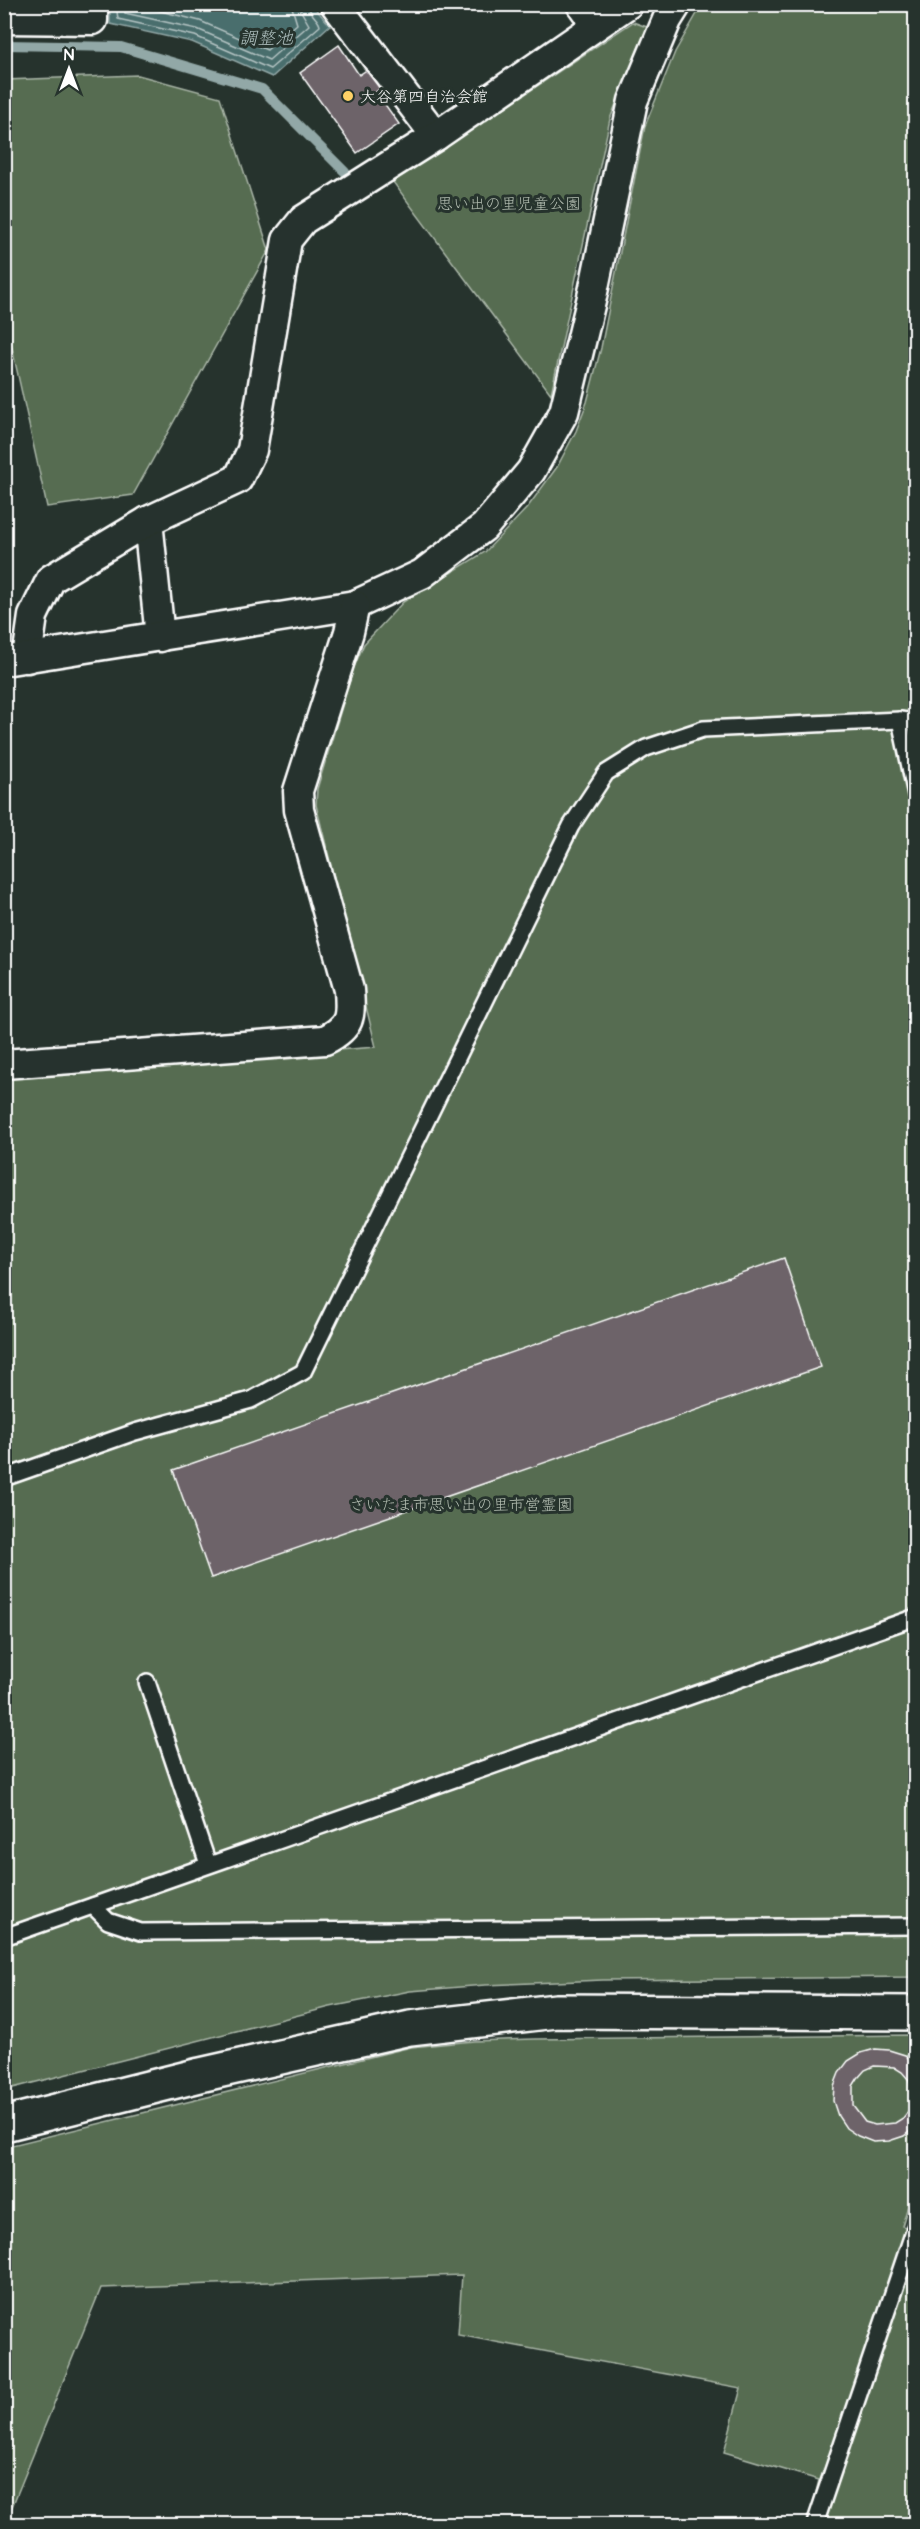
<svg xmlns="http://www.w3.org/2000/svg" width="920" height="2529" font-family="'Architects Daughter','Klee One',sans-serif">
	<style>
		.green { fill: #566c51; stroke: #aab6a8; stroke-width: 1.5 }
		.water { fill: #496e6d; stroke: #92a8a7; stroke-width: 1.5 }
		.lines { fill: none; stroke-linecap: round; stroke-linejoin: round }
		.shore { stroke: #b6c5c5; stroke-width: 1.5 }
		.stream { stroke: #92a8a7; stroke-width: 10 }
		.building { fill: #6d6369; stroke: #fff; stroke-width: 1.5; fill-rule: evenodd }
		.lane-casing { stroke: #fff; stroke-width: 20 }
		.street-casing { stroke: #fff; stroke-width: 33 }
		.secondary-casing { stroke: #fff; stroke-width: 38 }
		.lane { stroke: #26332d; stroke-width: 15 }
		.street { stroke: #26332d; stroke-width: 28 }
		.secondary { stroke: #26332d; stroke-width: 33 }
		.poi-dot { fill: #ffd166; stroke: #26332d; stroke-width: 2 }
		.labels { text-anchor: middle; stroke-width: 6; stroke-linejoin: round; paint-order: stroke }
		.poi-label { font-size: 16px; fill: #fff; stroke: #26332d; text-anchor: start }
		.park-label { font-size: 16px; fill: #b3bdb1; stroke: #26332d }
		.water-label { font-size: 18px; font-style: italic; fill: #adbebd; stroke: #26332d }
	</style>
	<rect width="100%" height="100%" fill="#26332d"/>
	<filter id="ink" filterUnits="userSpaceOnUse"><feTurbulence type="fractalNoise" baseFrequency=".0167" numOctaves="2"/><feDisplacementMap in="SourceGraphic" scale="12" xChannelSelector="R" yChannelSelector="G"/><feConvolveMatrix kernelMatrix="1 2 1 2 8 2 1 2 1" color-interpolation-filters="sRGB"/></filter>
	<g filter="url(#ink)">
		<g class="green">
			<polygon points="702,5 915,5 915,1977 603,1980 485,1985 410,1991 330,2007 5,2090 5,1076 376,1047 316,805 317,789 354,667 364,644 403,602 485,552 527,508 557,467 576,431 587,402 601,348 645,126 675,52"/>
			<polygon points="633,22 647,27 610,119 551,394 393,182"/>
			<polygon points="138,75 220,97 269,250 133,495 47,507 5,316 5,80"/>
			<polygon points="915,2035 915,2182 902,2226 916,2229 915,2524 808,2524 819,2480 724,2452 741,2388 458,2335 462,2275 101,2288 5,2524 4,2147 411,2047 474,2041 535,2039"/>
		</g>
		<polygon class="water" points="110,5 312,5 330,25 272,77 192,42 110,24"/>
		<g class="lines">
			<g class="shore">
				<path d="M116 4 118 19 195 36 270 69 320 26C319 18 308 14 308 4"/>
				<polyline points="123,4 125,13 197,29 269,60 309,25 301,11 300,4"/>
				<polyline points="133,4 200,21 267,50 297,24 291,4"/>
			</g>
			<polyline class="stream" points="4,45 121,47 262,89 345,172"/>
		</g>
		<g class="building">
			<polygon points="339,45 359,75 368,69 382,87 376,92 399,124 357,153 300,73"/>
			<polygon points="784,1258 821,1367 211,1578 173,1470"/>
			<path d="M875 2049 889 2050 905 2055 916 2065V2126L904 2136 889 2141 873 2142 858 2136 846 2128 838 2116 833 2101 834 2086 839 2073 848 2061 861 2053ZM874 2066 894 2067 902 2072 909 2080 913 2100 910 2109 903 2118 895 2123 875 2125 865 2122 853 2106V2086L858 2078 865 2070Z"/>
		</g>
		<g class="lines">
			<g class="lane-casing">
				<g id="lane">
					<polyline points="900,720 916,795"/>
					<polyline points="4,1478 135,1432 251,1400 303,1372 571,826 606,773 646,748 703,729 900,720 916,722"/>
					<polyline points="147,1682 208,1864"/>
					<polyline points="93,1906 108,1921 141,1932 916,1926"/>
					<polyline points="4,1937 916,1617"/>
					<polyline points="815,2524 916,2225"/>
				</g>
			</g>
			<g class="street-casing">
				<g id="street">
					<polyline points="335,4 436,136"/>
					<polyline points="581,4 596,25"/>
					<polyline points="4,19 93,20 93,4"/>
					<polyline points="148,521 160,637"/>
					<polyline points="27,658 33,616 51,579 148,521 238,479 252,450 287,240 303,220 436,136 628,4"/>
					<polyline points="4,661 355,605 422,574 484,527 531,471 564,412 592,297 633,101 667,20 677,4"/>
					<path d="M4 1064 325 1040C351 1027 351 1017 349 990L299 810 298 791 349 632 355 605"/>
				</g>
			</g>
			<g class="secondary-casing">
				<polyline id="secondary" points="4,2124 200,2075 410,2028 556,2011 916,2013"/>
			</g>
			<use href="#lane" class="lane"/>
			<use href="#street" class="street"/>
			<use href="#secondary" class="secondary"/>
		</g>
	</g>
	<circle class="poi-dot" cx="348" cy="96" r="6"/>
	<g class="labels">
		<g class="poi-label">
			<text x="360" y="102">大谷第四自治会館</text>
		</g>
		<g class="park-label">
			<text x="509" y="209">思い出の里児童公園</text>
			<text x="461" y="1510">さいたま市思い出の里市営霊園</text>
		</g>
		<g class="water-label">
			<text x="266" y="44">調整池</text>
		</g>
	</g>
	<rect width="920" height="2529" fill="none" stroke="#26332d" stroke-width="24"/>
	<rect x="12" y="12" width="896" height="2505" fill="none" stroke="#fff" stroke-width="2" filter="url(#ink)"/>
	<g transform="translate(69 69)" stroke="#26332d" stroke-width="4.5" paint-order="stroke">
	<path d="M0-4.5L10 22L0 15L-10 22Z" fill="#ffffff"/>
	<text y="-9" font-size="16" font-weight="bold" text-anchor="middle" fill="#ffffff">N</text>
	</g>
</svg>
